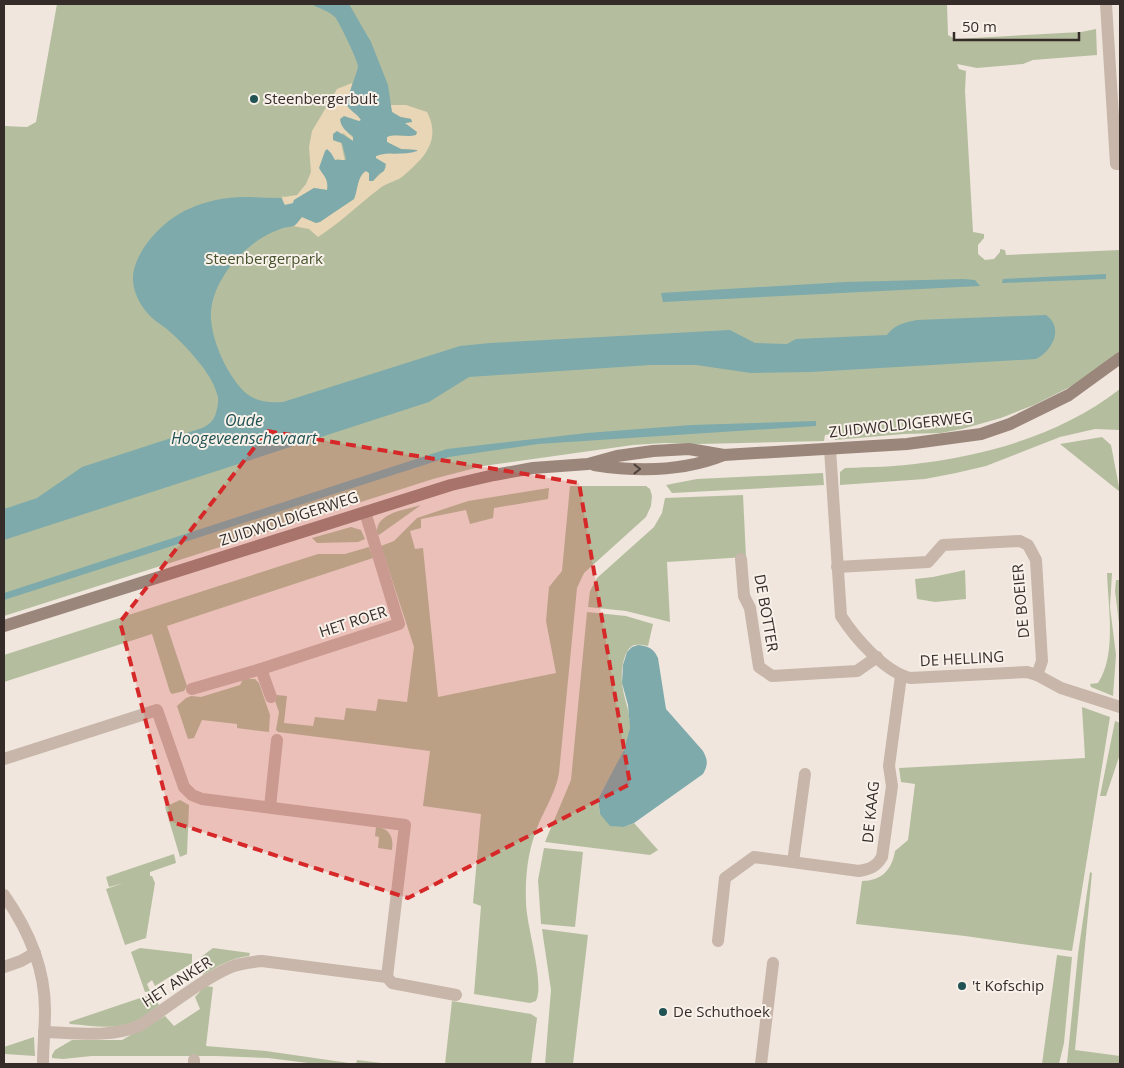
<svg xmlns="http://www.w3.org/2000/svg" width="1124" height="1068" font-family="'Open Sans',sans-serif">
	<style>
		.green { fill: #b4be9e }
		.sand { fill: #e9d6b6 }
		.water { fill: #7eaaab }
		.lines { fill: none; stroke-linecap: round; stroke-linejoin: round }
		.minor { stroke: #c7b6a9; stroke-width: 12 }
		.secondary { stroke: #9b867b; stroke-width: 12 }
		.oneway { stroke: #4e423e }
		.marked { fill: #d62828; fill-opacity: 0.2; stroke: #d62828; stroke-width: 4; stroke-dasharray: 10 6; stroke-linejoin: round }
		.poi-dot { fill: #215254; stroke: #f8f1e9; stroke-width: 2 }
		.labels { text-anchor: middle; stroke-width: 4; stroke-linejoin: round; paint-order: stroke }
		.poi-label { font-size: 15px; fill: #352c29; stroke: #f8f1e9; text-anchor: start }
		.park-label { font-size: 15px; fill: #46522e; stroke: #f8f1e9 }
		.street-label { font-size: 15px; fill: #352c29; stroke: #f8f1e9 }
		.water-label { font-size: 16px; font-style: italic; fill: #215254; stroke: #f8f1e9 }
	</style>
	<rect width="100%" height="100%" fill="#f0e6dd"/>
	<g class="green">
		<polygon points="57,4 947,4 948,35 955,39 1081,32 1096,29 1097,55 1033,60 1023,64 977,68 957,64 959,69 966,71 965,91 973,232 984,234 984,238 978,245 978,254 985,260 994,259 1000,252 1000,249 1005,250 1006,255 1120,250 1120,351 1084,380 1034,405 1001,418 962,429 941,433 904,434 835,440 833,434 825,435 824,441 699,444 664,443 633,445 483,466 433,479 4,616 4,126 27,127 36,122"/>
		<path d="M1120 389V428L1119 430 1095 429 1060 437 986 466 956 473 925 479 840 485V472L845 468C870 467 897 467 922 463 993 454 1063 433 1120 389Z"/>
		<polygon points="1102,437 1111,445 1120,492 1060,444"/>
		<polygon points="823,473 824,485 672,493 666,485 697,479"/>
		<path d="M570 486H646L650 489 652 496 651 506 646 517 584 573 577 588 559 773C556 791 546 807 539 823 528 849 525 875 526 902 526 925 545 983 536 1001L530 1003 474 994 481 906 473 903 481 814 423 806 430 751 278 732 276 730 279 712 274 698 277 695 287 696 284 723 313 726 315 717 344 720 346 708 376 711 378 699 407 702 414 647 381 546 394 541 417 518 468 501 549 488 548 499 494 508 493 518 470 524 466 510 421 519V528L410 531 415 549 423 548 438 697 556 673 546 621 549 587 562 571Z"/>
		<polygon points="743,495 746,557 667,562 670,622 626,611 588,607 590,591 597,578 654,527 662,513 665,498"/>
		<path d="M421 505 379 535 377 533C376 512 406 510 421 505Z"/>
		<polygon points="351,527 361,530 365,539 358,542 317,543 312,538"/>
		<polygon points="369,547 373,558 167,626 187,686 184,691 172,694 170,692 152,634 4,682 4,655 318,554 345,554"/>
		<polygon points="965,570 966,599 935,602 917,599 915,579 933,577"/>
		<path d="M1107 573H1112L1110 607 1116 655 1113 696 1091 687 1090 684 1098 683C1117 655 1108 606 1107 573Z"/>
		<polygon points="1116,580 1120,580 1120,631 1115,591"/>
		<path d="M587 612 626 616 653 624 648 646C643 645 637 644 632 646 623 652 621 672 622 682 623 698 631 712 630 728 627 753 609 777 598 799L600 814 624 827 634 823 658 850 650 855 545 842 571 780Z"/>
		<polygon points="243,679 255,679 259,683 270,715 269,732 237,728 237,724 202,720 194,738 188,739 177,706 186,698 191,696 201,697 240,685"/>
		<path d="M1082 707 1110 717 1072 951 965 936 856 924 862 881C881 881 892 870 895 851L908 840 915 784 901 782 899 768 1085 758Z"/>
		<polygon points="1115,721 1120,723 1120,754 1106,796 1100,796"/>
		<polygon points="180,800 189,805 187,854 180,857 165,807"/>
		<path d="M376 827C390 828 394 838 392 850L378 848 379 837 375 836Z"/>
		<polygon points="544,848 583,852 575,927 541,924 538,880"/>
		<polygon points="174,854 176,863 150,872 150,876 152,876 155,883 146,938 125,945 106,889 123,883 109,887 106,877"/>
		<polygon points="1090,872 1092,873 1075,1050 1120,1056 1120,1064 1069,1064 1067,1063 1078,954"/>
		<polygon points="542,929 588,935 573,1064 545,1064 551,990"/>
		<polygon points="140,948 192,954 192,963 155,986 152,980 147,984 150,991 145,992 131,952"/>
		<path d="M213 948 250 953 249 956C231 958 218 966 203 975L198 965 201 957Z"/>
		<polygon points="1057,955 1072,957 1064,1043 1059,1064 1042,1064"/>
		<polygon points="205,986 213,987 206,1046 266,1051 356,1064 357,1060 390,1064 316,1064 268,1058 216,1056 92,1056 63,1059 52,1058 52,1055 55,1050 72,1040 122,1040 165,1016 174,1026 200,1009 195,997"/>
		<path d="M152 994 159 1005C152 1010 146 1015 140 1019 118 1031 94 1026 70 1024L69 1022Z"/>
		<polygon points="452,1001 531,1014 537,1018 531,1064 445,1064"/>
		<polygon points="34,1037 35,1056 5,1054 4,1047"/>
	</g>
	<g class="sand">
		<path d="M352 83 351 93 346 102C349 111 356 112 361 120L347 132 354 139 353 141 343 133 333 140 341 143 345 161 338 159 335 160 332 157 321 171C326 177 329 182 327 190L314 188 294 200 293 204 284 205 282 196 284 197 297 195 306 184 311 172 309 147 312 131 337 89Z"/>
		<path d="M390 105H406L427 112C439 135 430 152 411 169 407 172 404 176 399 179 392 182 385 184 379 189 358 205 340 223 318 237L309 229 293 226 302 217 316 223 354 199C358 190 357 176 366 171L369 173V180L373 181C377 176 384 172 386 167L375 158 376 156 387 152 394 154 417 150 401 149 387 142V137C398 133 407 139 417 133L404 123 412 122 411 119 401 117 392 112Z"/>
	</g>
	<g class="water">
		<path d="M311 4H349L371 42 388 85 392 112 400 117 411 119 412 122 405 123 417 132 416 135C406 138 397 133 387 137V142L401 149 417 150V151C403 156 389 151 376 156V158L386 164 384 171 379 174 373 181H369V173L366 171C357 176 358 190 354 199L320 222 316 223 302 217C299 220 297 224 294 226 291 227 286 227 283 228 277 230 270 233 265 236 238 251 209 286 211 319 212 336 220 356 228 370 243 395 254 404 283 402L460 346 490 343 730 330 755 343 787 344 796 339 887 335C895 324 904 323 917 320L1046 315C1064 328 1053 350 1036 359L811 372 751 373 696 365H651L469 377 429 402 4 540V509L37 498 82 467 202 428C211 424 215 419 217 409 218 404 219 398 217 394 212 373 185 345 169 331 165 327 161 325 157 322 149 316 142 307 138 299 129 280 133 266 143 249 164 218 191 203 228 198 245 196 263 198 281 198L285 205 293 203 294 200 314 188 327 190C329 180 324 176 319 168L325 151 327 149 331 153 335 160H345L346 159 342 143 333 140V134L337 131 353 141V136C347 132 341 128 340 119L344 116 359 121 361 120C356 112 349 111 345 102 348 98 358 70 358 66 357 59 339 22 335 17 329 11 318 8 311 4Z"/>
		<polygon points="1106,274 1106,279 1002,283 1003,279"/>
		<polygon points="963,279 975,280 980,286 663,302 661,293 845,282"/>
		<polygon points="816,421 816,426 538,444 449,457 4,600 4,593 447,449 587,433 691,425"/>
		<path d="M638 645C649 646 654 649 658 658L666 709 703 751C708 760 708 765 703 774L634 823 624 827 610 826 600 814 598 799 624 750 630 728 628 705 622 683 623 665 627 652 632 647Z"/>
	</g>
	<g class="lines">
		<g class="minor">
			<polyline points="1106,4 1116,164 1120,164"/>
			<path d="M830 449 841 616C855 638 885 672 910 678L1027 672 1037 675 1061 688 1120 707"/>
			<polyline points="741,559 744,596 750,608 759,667 772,676 857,671 877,657"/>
			<polyline points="837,567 928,562 943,545 1020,541 1028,545 1036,560 1042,661 1037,675"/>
			<polyline points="261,669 271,697"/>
			<polyline points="192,689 261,669 399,624 365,512"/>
			<path d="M4 759 157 710 184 787 192 795 202 799 405 825 387 977 262 961C252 962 241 963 231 967 201 980 167 1008 139 1026 110 1038 75 1033 44 1032"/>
			<polyline points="270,807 277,740"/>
			<polyline points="793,862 805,774"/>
			<path d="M4 895C28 929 45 967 45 1010 45 1028 43 1046 43 1064"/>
			<path d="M718 941 725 878 754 857 859 871C870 869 876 867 882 857L892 786 889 766 901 676"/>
			<polyline points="4,967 21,961 35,953"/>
			<polyline points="387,977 392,983 456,995"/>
			<polyline points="194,1064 194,1060"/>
			<polyline points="761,1064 773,963"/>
		</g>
		<g class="secondary">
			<path d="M594 465C638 472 682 472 724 455"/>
			<polyline points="4,626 451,485 494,475 533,468 588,464 617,456 653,451 689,449 724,455 907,444 981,434 1010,424 1069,395 1120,358"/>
		</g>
	</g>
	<defs><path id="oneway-chevron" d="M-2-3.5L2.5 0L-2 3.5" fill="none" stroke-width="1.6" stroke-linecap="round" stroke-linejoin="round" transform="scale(1.25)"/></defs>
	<use class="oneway" href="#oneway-chevron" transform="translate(637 469)"/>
	<path class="marked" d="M267 431 579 483 630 784 408 898 172 822 120 622Z"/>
	<g class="poi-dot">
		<circle cx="254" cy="99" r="5"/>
		<circle cx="962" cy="986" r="5"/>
		<circle cx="663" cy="1012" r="5"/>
	</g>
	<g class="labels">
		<g class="poi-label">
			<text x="264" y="104">Steenbergerbult</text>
			<text x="972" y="991">'t Kofschip</text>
			<text x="673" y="1017">De Schuthoek</text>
		</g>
		<g class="park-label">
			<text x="264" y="264">Steenbergerpark</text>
		</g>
		<g class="street-label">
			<text transform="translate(901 425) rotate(-6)" y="5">ZUIDWOLDIGERWEG</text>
			<text transform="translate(289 519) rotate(-18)" y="5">ZUIDWOLDIGERWEG</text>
			<text transform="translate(1021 601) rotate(-95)" y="5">DE BOEIER</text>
			<text transform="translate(766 613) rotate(80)" y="5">DE BOTTER</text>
			<text transform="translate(353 622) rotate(-18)" y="5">HET ROER</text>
			<text transform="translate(962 659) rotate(-3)" y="5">DE HELLING</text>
			<text transform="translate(871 812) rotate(-84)" y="5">DE KAAG</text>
			<text transform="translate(177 982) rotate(-33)" y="5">HET ANKER</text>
		</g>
		<g class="water-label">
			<text x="244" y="426">Oude<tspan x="244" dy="18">Hoogeveenschevaart</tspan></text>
		</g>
	</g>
	<rect width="1124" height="1068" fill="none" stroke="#352c29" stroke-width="10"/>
	<path d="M954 32v8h125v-8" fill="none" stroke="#352c29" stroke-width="2.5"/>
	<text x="962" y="32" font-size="15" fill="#352c29" stroke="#f8f1e9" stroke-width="4" paint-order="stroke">50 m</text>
</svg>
